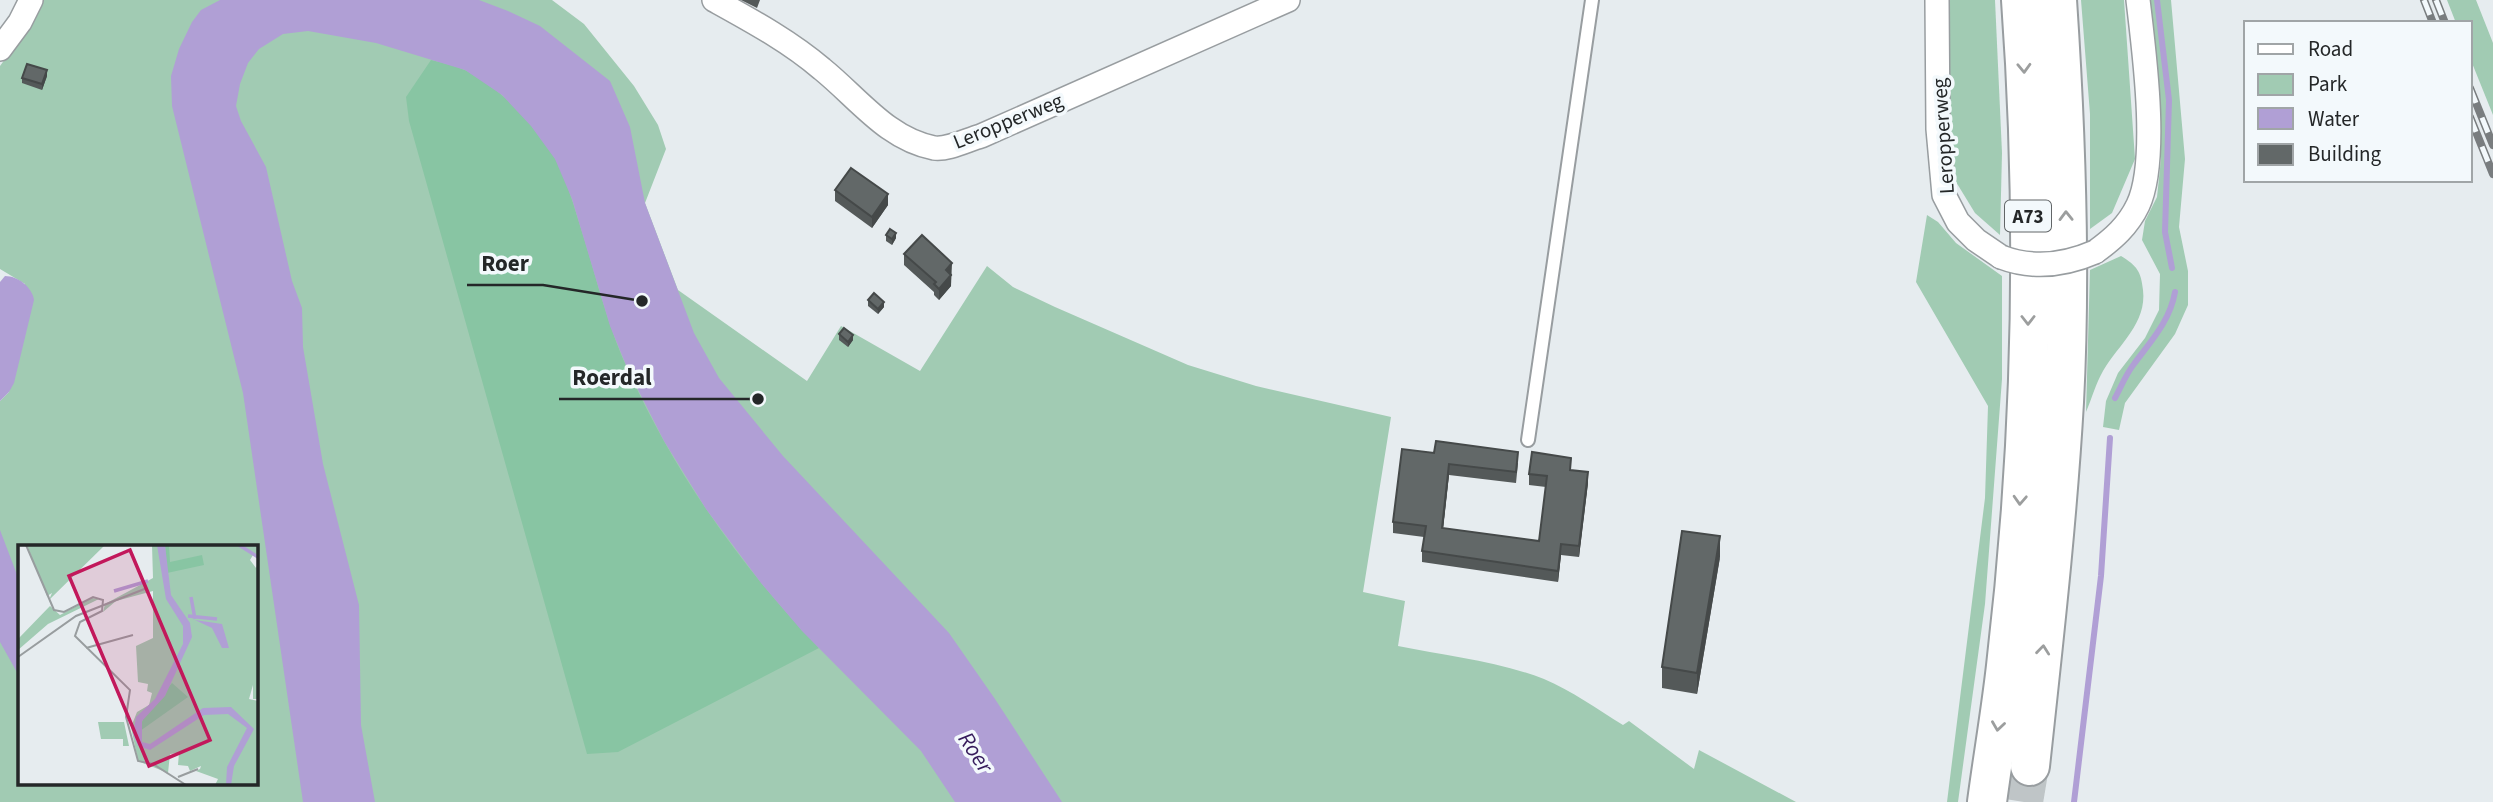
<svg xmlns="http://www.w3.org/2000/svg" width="2493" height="802" font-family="'Source Sans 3',sans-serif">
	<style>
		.green { fill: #a1cbb3; fill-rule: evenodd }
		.forest { fill: #88c5a3 }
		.water { fill: #b09fd5 }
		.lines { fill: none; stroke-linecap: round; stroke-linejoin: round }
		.stream { stroke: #b09fd5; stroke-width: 6 }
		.motorway-tunnel { stroke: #bfc5c7; stroke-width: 38; stroke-dasharray: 38 19; stroke-linecap: butt }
		.service-casing { stroke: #989da0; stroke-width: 16 }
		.minor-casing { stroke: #989da0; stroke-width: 26 }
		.motorway-casing { stroke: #989da0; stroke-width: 42 }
		.service { stroke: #fff; stroke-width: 12 }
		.minor { stroke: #fff; stroke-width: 23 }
		.motorway { stroke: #fff; stroke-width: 38 }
		.rail-casing { stroke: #797d7f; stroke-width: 8 }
		.rail { stroke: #f3f9fc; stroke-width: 5; stroke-dasharray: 16; stroke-linecap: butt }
		.minor-bridge-casing { stroke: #989da0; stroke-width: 26; stroke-linecap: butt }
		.minor-bridge { stroke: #fff; stroke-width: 23 }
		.wall { fill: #545959 }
		.shaded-wall { fill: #454949 }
		.building { fill: #626868; stroke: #454949; stroke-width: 2 }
		.oneway { stroke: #9c9e9e }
		.labels { text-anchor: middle; stroke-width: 7; stroke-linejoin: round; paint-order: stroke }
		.shield { fill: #f3f9fc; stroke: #626668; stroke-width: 2 }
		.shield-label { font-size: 19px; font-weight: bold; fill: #242728 }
		.street-label { font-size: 21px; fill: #242728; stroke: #f3f9fc }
		.water-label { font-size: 23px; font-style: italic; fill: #351b5b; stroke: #f3f9fc }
		.inset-river { fill: none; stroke: #b09fd5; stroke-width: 3.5 }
		.inset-road { fill: none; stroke: #989d9f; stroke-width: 2 }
		.view { fill: #c2185b; fill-opacity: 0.15; stroke: #c2185b; stroke-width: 3.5 }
		.inset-edge { fill: none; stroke: #242728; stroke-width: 3.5 }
		.leader { fill: none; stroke: #242728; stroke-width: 2.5 }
		.callout-dot { fill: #242728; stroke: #f3f9fc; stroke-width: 2.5 }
		.callout-label { font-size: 23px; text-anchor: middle; font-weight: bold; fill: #242728; stroke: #f3f9fc; stroke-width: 7; stroke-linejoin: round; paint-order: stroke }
	</style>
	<rect width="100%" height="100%" fill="#e6ecef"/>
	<g class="green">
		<path d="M41 0H552L584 24 634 86 658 125 666 149 645 203 678 290 807 381 841 326 920 371 987 266 1013 287 1055 307 1188 365 1256 386 1391 417 1363 592 1405 601 1398 646C1446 656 1498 661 1544 679 1572 691 1597 709 1623 725L1629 721 1694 769 1699 750 1796 802H0V401L9 392 25 284 0 269V66L26 30ZM19 546H256V783H19Z"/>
		<polygon points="1949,0 1995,0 2002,153 2000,235 1975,213 1953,177 1949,131"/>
		<polygon points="2081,0 2124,0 2135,159 2112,213 2090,229 2090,114"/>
		<polygon points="2150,0 2171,0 2185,159 2179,227 2188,271 2188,305 2175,334 2125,403 2119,430 2103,427 2106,401 2118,373 2145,338 2159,310 2160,274 2142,240 2145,221 2157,197 2161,159"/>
		<polygon points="2447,0 2476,0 2493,43 2493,115 2470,58 2470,23 2456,23"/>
		<polygon points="1927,215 1938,222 1956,243 2002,276 2002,379 1985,604 1958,802 1947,802 1985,498 1988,406 1916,282"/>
		<path d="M2121 256C2137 266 2141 271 2143 290 2147 323 2119 344 2103 371 2096 383 2092 398 2086 412L2090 270Z"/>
	</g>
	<path class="forest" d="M431 60C443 63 456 66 467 71 502 90 537 125 556 160 568 183 575 210 583 235 597 280 608 327 628 370 674 472 741 567 819 648L618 752 587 754 409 121 406 97Z"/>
	<g class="water">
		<polygon points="220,0 479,0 508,11 540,26 610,81 630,127 645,203 694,333 719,378 783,456 949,633 995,699 1062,802 955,802 921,751 802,631 761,583 706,509 664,441 628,370 610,326 572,199 555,159 531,126 502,95 465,70 376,43 308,31 283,34 259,49 248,63 240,84 236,106 241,121 266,167 292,281 302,308 303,347 323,464 359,605 361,725 375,802 303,802 243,393 172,106 171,76 179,49 192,22 201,10"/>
		<path d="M5 276C18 276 32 287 34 300L14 383 9 392 0 401V282Z"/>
		<polygon points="0,530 19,580 19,676 0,642"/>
	</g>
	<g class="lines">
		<g class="stream">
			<polyline points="2157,0 2169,100 2165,232 2172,268"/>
			<path d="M2115 398C2121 387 2126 374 2134 364 2151 341 2170 321 2175 292"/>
			<polyline points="2074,802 2101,576 2110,438"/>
		</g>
		<polyline class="motorway-tunnel" points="2024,802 2030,766"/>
		<g class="service-casing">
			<polyline id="service" points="1528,440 1592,0"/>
		</g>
		<g class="minor-casing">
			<g id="minor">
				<path d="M714 0C752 21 789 41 822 69 858 98 887 139 934 148 948 150 967 140 981 136L1288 0"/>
				<polyline points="1937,0 1938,129 1944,195 1958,222 1976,240 2001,257"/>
				<polyline points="0,49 20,22 31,0"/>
				<path d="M2095 252C2113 239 2128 226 2138 205 2159 160 2144 51 2138 0"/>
			</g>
		</g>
		<g class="motorway-casing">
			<g id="motorway">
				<path d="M2030 766C2043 645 2057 524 2064 402 2071 269 2066 134 2057 0"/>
				<path d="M1987 802C1993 757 2001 711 2006 666 2032 446 2037 221 2021 0"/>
			</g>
		</g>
		<use href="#service" class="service"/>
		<use href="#minor" class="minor"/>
		<use href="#motorway" class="motorway"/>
		<g class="rail-casing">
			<g id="rail">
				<polyline points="2424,0 2433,23"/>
				<polyline points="2436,0 2445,23"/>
				<polyline points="2470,88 2493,145"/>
				<polyline points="2470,117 2493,174"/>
			</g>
		</g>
		<use href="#rail" class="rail"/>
		<g class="minor-bridge-casing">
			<path id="minor-bridge" d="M2001 257C2032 269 2065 265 2095 252"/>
		</g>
		<use href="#minor-bridge" class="minor-bridge"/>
	</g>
	<g class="wall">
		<polygon points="741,0 760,0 757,8"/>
		<polygon points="47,76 42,90 22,83 22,78"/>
		<polygon points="835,190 888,205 872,228 835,201"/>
		<polygon points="886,235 896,238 892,245 886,241"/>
		<polygon points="904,254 952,274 951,276 951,286 939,300 934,295 934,292 904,265"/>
		<polygon points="868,300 884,307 878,314 868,306"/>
		<polygon points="839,334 853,340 848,347 839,340"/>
		<polygon points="1434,453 1518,463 1516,483 1449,475 1443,528 1539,541 1546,487 1529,485 1529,474 1571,470 1588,483 1579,557 1561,555 1558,582 1422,562 1422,551 1424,537 1393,533 1393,522"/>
		<polygon points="1720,557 1697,694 1662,688 1662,667"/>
	</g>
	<g class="shaded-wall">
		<polygon points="47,70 47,76 42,90 42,84"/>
		<polygon points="888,194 888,205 872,228 872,217"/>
		<polygon points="896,233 896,238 892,245 892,239"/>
		<polygon points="952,263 951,286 939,300 939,289 946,270"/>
		<polygon points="884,302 884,307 878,314 878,309"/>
		<polygon points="853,335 853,340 848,347 848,342"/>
		<polygon points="1449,464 1449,475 1442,539 1442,528"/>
		<polygon points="1588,472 1588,483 1579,557 1579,546"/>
		<polygon points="1720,536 1720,557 1697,694 1697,673"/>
		<polygon points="1561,544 1561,555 1558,582 1558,571"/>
	</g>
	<g class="building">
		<polygon points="27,64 47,70 42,84 22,78"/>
		<polygon points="851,168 888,194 872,217 835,190"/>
		<polygon points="890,229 896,233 892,239 886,235"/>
		<polygon points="922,235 952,263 946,270 951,275 939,289 934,284 936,282 904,254"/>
		<polygon points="874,293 884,302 878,309 868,300"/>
		<polygon points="844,328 853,335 848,342 839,334"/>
		<polygon points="1436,441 1518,452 1516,472 1449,464 1442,528 1539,541 1547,476 1529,474 1532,452 1571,458 1570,470 1588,472 1579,546 1561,544 1558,571 1422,551 1426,526 1393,522 1402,449 1434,453"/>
		<polygon points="1682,531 1720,536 1697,673 1662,667"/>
	</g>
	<defs><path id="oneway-chevron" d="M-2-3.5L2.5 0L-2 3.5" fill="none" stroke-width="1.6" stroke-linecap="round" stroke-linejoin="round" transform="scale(1.75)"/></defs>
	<g class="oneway">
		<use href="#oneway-chevron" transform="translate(2024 68) rotate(88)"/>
		<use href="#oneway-chevron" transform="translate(2066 216) rotate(-91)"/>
		<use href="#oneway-chevron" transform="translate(2028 320) rotate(90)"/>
		<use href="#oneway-chevron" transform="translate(2020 500) rotate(93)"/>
		<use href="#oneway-chevron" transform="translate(2043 650) rotate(-84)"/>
		<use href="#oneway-chevron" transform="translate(1998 726) rotate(98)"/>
	</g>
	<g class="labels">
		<rect class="shield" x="2005" y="200.5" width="46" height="31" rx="5"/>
		<g class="shield-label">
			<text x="2028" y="223">A73</text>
		</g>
		<g class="street-label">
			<text transform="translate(1008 121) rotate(-22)" y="7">Leropperweg</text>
			<text transform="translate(1943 136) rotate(-94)" y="7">Leropperweg</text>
		</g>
		<g class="water-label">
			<text transform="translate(976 752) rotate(57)" y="8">Roer</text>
		</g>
	</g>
	<g transform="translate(18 545)">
		<rect width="240" height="240" fill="#e6ecef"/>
		<path d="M9 0H87L31 55 34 48 29 51ZM134 0H240V13L235 10 232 15 238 23 240 19V154H235V140L231 154 240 156V240H197L200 234 178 226 182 224 183 221 172 226 170 221 160 220 161 208 152 209 150 228 120 216 113 182 119 167 131 160 134 148 129 146 130 139 120 137 118 101 135 93V46L98 56 85 67 87 59 135 33ZM74 53 81 54 30 79 0 105V94L32 61 42 70ZM80 177H106L111 201H105V194H83Z" fill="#a1cbb3"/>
		<path d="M147 0H151L152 17 184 10 186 20 149 28ZM154 138 170 152 122 186 125 173Z" fill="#88c5a3"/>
		<path d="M139 0H147L153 50 172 78 174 92 147 151 124 176V197L132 199 185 163 213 162 236 184 216 221 213 240H208L209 222 229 183 210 169 186 170 132 205 120 201 115 189 118 172 137 154 165 99V81L148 54ZM177 75 204 79 211 103H204L194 83Z" fill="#b09fd5"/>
		<path class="inset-river" d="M221 0 240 12M96 46 130 36M173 52 177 74M170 71 199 74"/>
		<path class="inset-road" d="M8 0 36 65 46 67 75 52 85 55 84 66 62 77 57 91 112 145 108 172 120 216 135 219 168 240M68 103 115 90M0 112 58 71 129 43M160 232 180 224"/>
		<path class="view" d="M112 5 192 195 131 221 51 31Z"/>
		<rect width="240" height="240" class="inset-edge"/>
	</g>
	<path class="leader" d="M642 301L543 285H467M758 399L666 399H559"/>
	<g class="callout-dot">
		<circle cx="642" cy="301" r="7"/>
		<circle cx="758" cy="399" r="7"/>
	</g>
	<g class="callout-label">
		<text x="505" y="271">Roer</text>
		<text x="612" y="385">Roerdal</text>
	</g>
	<rect x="2244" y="21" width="228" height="161" fill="#f3f9fc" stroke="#a0a5a7" stroke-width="2"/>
	<rect x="2258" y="44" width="35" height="10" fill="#ffffff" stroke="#a0a5a7" stroke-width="2"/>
	<text x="2308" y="56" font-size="21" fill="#242728">Road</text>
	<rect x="2258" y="74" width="35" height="21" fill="#a1cbb3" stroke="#a0a5a7" stroke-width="2"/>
	<text x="2308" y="91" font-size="21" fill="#242728">Park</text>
	<rect x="2258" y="108" width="35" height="21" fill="#b09fd5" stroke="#a0a5a7" stroke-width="2"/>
	<text x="2308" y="126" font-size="21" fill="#242728">Water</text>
	<rect x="2258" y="144" width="35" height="21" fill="#626868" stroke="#a0a5a7" stroke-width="2"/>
	<text x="2308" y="161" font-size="21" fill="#242728">Building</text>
</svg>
